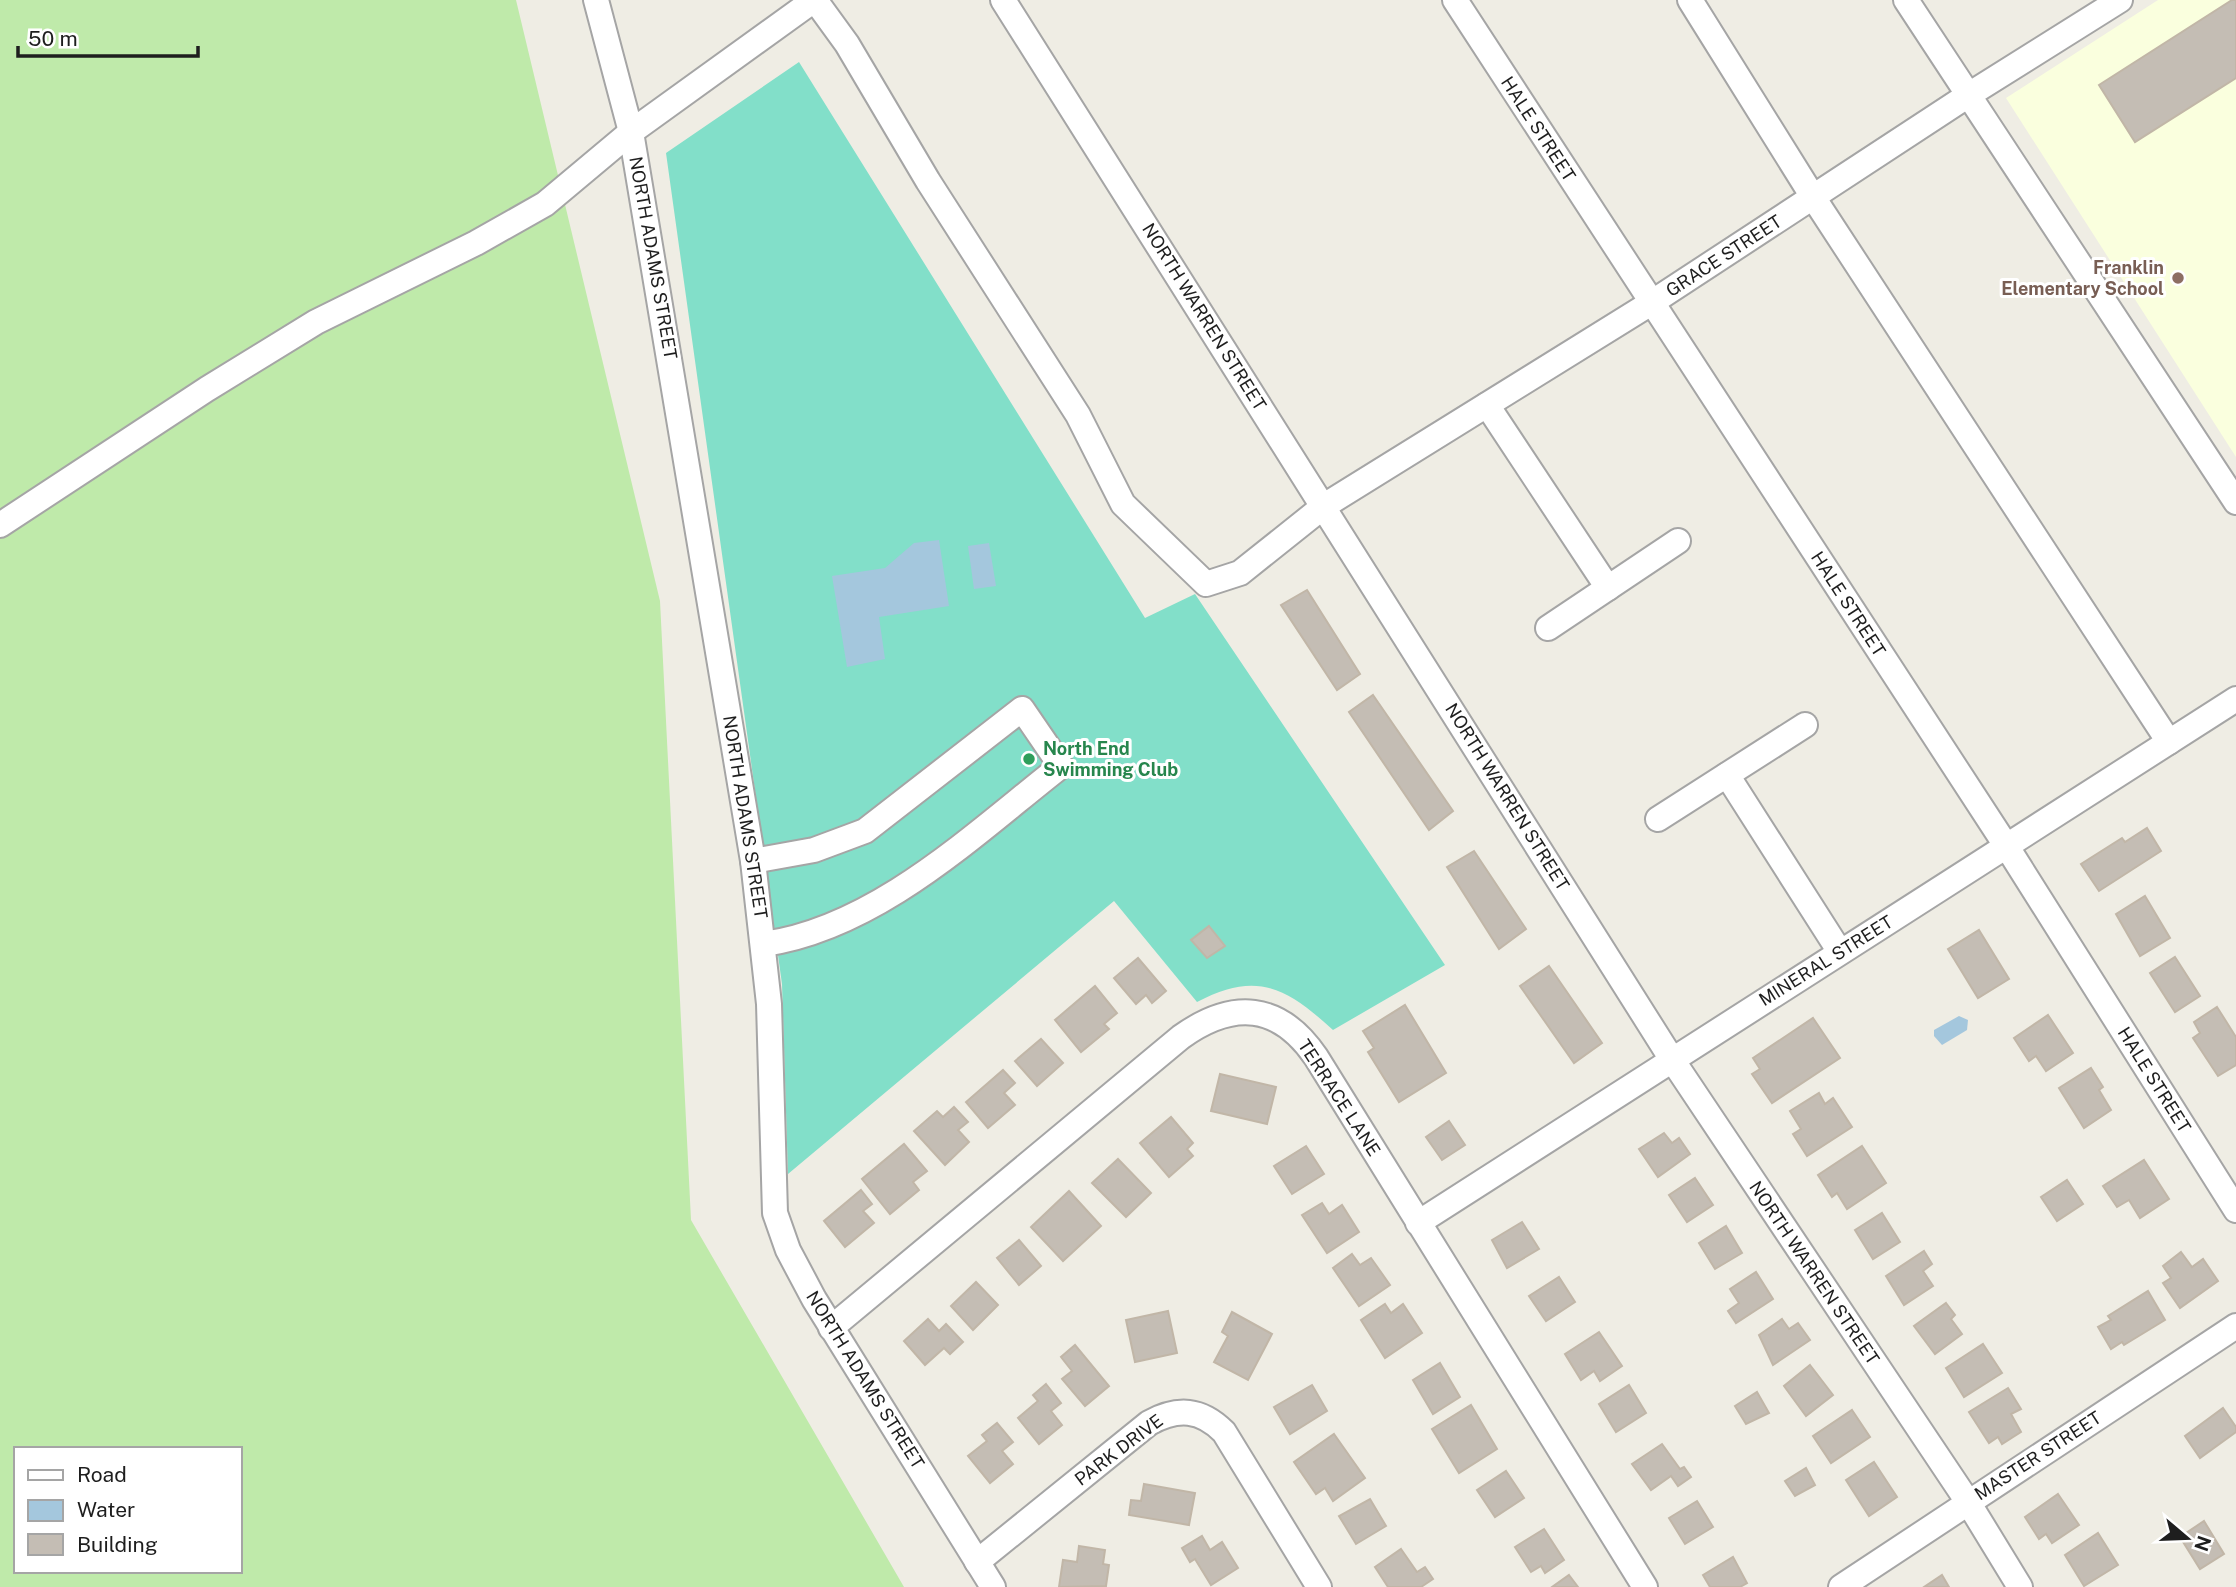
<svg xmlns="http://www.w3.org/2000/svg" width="2236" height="1587" font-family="'Public Sans',sans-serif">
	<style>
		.education { fill: #faffde }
		.grass { fill: #bfeaaa; fill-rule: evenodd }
		.pitch { fill: #82dfc9 }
		.water { fill: #a4c7dd }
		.building { fill: #c4bdb4; stroke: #c1b6a7; stroke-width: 2 }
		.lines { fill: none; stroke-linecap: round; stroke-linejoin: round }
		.minor-casing { stroke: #a5a5a5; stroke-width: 28 }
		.minor { stroke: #fff; stroke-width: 24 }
		.education-dot { fill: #8d6e63; stroke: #fff; stroke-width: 2.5 }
		.leisure-dot { fill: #2e9e5b; stroke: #fff; stroke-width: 2.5 }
		.labels { text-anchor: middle; stroke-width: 6; stroke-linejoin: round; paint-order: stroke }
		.street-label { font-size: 18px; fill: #1e1e1e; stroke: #fff }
		.education-label { font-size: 18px; font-weight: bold; fill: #785e54; stroke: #fff; text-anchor: end }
		.leisure-label { font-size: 18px; font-weight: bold; fill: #27864d; stroke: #fff; text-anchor: start }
	</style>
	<rect width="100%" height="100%" fill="#efede4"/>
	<polygon class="education" points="2158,0 2236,0 2236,457 2006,98"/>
	<path class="grass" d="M0 0H516L660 601 691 1220 904 1587H0ZM16 1449H240V1571H16Z"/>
	<path class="pitch" d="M799 62 1145 618 1195 594 1445 965 1333 1030C1287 988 1257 970 1197 1002L1114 901 788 1174 782 984 666 153Z"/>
	<g class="water">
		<polygon points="939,540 949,606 879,617 885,659 847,667 832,576 885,568 914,543"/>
		<polygon points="989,543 996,586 974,589 968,546"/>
		<polygon points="1959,1016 1968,1020 1967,1030 1942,1045 1934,1036 1934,1030"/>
	</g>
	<g class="building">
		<polygon points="2232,0 2236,0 2236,78 2135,142 2099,85"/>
		<polygon points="1307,590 1360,674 1337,690 1281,605"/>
		<polygon points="1373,695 1453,811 1429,830 1349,712"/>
		<polygon points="2147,828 2161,851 2099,891 2081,864 2122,838 2125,842"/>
		<polygon points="1474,851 1526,929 1499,949 1447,867"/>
		<polygon points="2145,896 2170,938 2140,956 2116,914"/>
		<polygon points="1209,926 1225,946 1207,958 1191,940"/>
		<polygon points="1979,930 2009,979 1978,998 1948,949"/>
		<polygon points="2175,957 2200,996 2175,1012 2150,973"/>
		<polygon points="1138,958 1166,991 1152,1003 1146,995 1136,1004 1114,978"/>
		<polygon points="1549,966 1602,1043 1574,1063 1520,986"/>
		<polygon points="1095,986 1117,1013 1104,1024 1109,1029 1081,1052 1055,1020"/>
		<polygon points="1405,1005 1446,1073 1399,1102 1368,1052 1374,1048 1363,1031"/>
		<polygon points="2217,1007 2236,1037 2236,1065 2218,1076 2193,1038 2200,1033 2194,1022"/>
		<polygon points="2048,1015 2073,1053 2046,1071 2036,1056 2029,1061 2014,1038"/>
		<polygon points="1813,1018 1840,1058 1772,1103 1752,1074 1760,1069 1753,1058"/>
		<polygon points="1041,1039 1063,1063 1037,1086 1015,1061"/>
		<polygon points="2091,1068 2103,1087 2099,1090 2111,1110 2084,1128 2059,1088"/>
		<polygon points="1003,1070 1015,1083 1004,1093 1015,1105 988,1128 966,1102"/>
		<polygon points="1220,1074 1276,1087 1267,1124 1211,1111"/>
		<polygon points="1819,1093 1825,1104 1833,1098 1852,1127 1807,1156 1793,1134 1801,1129 1790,1111"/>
		<polygon points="954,1107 968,1122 958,1130 969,1142 945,1165 914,1131 937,1111 943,1117"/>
		<polygon points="1171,1117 1193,1143 1187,1149 1193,1156 1169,1177 1140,1143"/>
		<polygon points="1449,1121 1465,1145 1442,1160 1426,1137"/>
		<polygon points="1664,1133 1672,1143 1679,1138 1690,1154 1658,1177 1639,1149"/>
		<polygon points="904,1144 927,1171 913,1182 919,1190 890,1214 862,1179"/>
		<polygon points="1306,1146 1324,1174 1292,1194 1274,1166"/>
		<polygon points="1862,1146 1886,1183 1847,1209 1837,1193 1832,1197 1818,1175"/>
		<polygon points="1118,1159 1151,1193 1126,1217 1092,1183"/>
		<polygon points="2144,1160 2169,1199 2140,1218 2129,1200 2117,1207 2103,1186"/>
		<polygon points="1695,1178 1713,1205 1687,1222 1669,1195"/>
		<polygon points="2067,1180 2083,1204 2057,1221 2041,1197"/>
		<polygon points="861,1190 872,1204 863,1211 874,1223 845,1247 824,1221"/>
		<polygon points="1069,1191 1101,1226 1063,1261 1031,1227"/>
		<polygon points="1322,1203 1329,1214 1342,1205 1359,1232 1327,1253 1302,1215"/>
		<polygon points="1882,1213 1900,1242 1873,1259 1855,1230"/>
		<polygon points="1522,1222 1539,1249 1507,1268 1492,1240"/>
		<polygon points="1726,1226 1742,1253 1715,1269 1699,1243"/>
		<polygon points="1019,1240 1041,1266 1019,1285 997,1258"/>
		<polygon points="1924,1251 1932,1264 1923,1271 1933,1286 1904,1305 1886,1276"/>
		<polygon points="2181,1252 2192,1267 2203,1259 2218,1281 2180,1308 2163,1283 2171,1278 2163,1266"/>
		<polygon points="1352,1254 1360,1265 1371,1258 1390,1285 1359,1306 1333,1268"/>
		<polygon points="1756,1272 1773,1299 1736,1323 1728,1311 1739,1303 1730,1289"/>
		<polygon points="1559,1277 1575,1302 1546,1321 1529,1296"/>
		<polygon points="976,1282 998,1305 973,1330 951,1306"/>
		<polygon points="2148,1291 2165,1320 2124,1345 2122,1342 2111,1349 2098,1327 2111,1320 2108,1316"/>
		<polygon points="1946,1303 1955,1315 1951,1319 1962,1334 1935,1354 1914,1326"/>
		<polygon points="1385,1304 1391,1313 1403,1304 1422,1333 1385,1358 1361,1320"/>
		<polygon points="1168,1311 1177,1353 1135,1362 1126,1320"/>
		<polygon points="1232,1312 1272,1334 1248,1380 1214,1362 1228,1336 1222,1332"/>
		<polygon points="928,1319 939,1331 946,1324 963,1342 950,1354 944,1348 925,1365 904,1341"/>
		<polygon points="1782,1319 1789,1329 1798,1323 1810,1340 1773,1365 1759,1335"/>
		<polygon points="1599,1332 1622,1366 1600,1381 1594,1371 1581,1380 1565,1354"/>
		<polygon points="1983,1344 2002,1373 1964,1397 1946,1368"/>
		<polygon points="1075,1345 1109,1386 1085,1406 1062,1379 1072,1371 1061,1357"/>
		<polygon points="1440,1363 1460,1397 1433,1414 1413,1380"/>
		<polygon points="1810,1365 1833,1395 1806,1416 1784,1386"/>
		<polygon points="1046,1384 1061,1403 1051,1411 1062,1425 1039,1444 1018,1418 1038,1401 1033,1395"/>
		<polygon points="1312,1385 1327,1411 1290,1434 1274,1407"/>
		<polygon points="1629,1385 1646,1413 1616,1432 1599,1404"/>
		<polygon points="2008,1388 2021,1409 2011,1414 2021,1432 2002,1444 1998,1437 1989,1443 1969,1412"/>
		<polygon points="1757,1392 1769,1413 1746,1424 1735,1406"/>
		<polygon points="1471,1405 1497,1449 1459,1473 1432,1429"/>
		<polygon points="2223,1408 2236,1427 2236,1432 2200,1458 2185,1436"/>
		<polygon points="1852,1410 1870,1437 1831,1463 1813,1436"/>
		<polygon points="997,1423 1013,1442 1002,1451 1013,1464 990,1483 968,1456 987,1441 982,1435"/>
		<polygon points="1334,1434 1365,1478 1333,1501 1325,1488 1316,1494 1294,1462"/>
		<polygon points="1662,1444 1680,1469 1684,1467 1691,1477 1678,1486 1671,1476 1651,1490 1632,1464"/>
		<polygon points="1874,1462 1897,1497 1869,1516 1846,1480"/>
		<polygon points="1806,1468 1815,1485 1795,1496 1785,1481"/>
		<polygon points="1506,1471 1524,1498 1495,1517 1477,1490"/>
		<polygon points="1144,1484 1195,1493 1189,1525 1129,1515 1131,1500 1141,1501"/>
		<polygon points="2058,1494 2079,1525 2052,1543 2046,1534 2039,1539 2025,1517"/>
		<polygon points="1370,1499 1386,1526 1356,1544 1339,1516"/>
		<polygon points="1697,1501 1713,1527 1685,1544 1669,1518"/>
		<polygon points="2204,1521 2224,1554 2200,1569 2180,1537"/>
		<polygon points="1544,1529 1564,1560 1545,1573 1541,1566 1531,1572 1515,1547"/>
		<polygon points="2098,1533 2118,1565 2084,1586 2065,1555"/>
		<polygon points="1202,1536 1210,1550 1222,1542 1238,1568 1211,1585 1195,1559 1190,1562 1182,1548"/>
		<polygon points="1079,1546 1105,1550 1103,1564 1109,1565 1106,1586 1059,1587 1063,1560 1077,1562"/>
		<polygon points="1401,1549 1417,1572 1425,1567 1433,1579 1421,1587 1388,1587 1375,1567"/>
		<polygon points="1733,1557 1747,1583 1740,1587 1710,1587 1703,1575"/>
		<polygon points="1569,1575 1578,1587 1552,1587"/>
		<polygon points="1942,1575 1949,1587 1924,1587"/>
	</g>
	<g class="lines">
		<g class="minor-casing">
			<g id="minor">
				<polyline points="596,0 631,132 753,861 769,1004 775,1213 788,1250 814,1299 993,1587"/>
				<polyline points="815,0 847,44 928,181 1078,415 1123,504 1206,584 1240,573 1324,506 1651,303 1967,96 2120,0"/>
				<polyline points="1003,0 1671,1058 1968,1502 2020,1587"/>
				<polyline points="1455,0 2007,847 2236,1210"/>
				<polyline points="1690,0 1813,197 2169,742"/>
				<polyline points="1906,0 2236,502"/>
				<polyline points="1487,405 1608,588"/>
				<polyline points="0,525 207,389 316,322 476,243 545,204 631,132 814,0"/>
				<polyline points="1548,628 1678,541"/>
				<polyline points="1727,775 1840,952"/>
				<polyline points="1658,819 1805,725"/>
				<path d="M753 861 814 850 865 831 1022 709 1061 766C974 834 877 928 764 944"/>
				<polyline points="1418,1223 2236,699"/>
				<path d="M831 1328 1181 1037C1233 1000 1279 1003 1316 1057L1645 1587"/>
				<path d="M977 1562 1149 1423C1178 1407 1201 1409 1224 1432L1319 1587"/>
				<polyline points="1841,1587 2236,1326"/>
			</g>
		</g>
		<use href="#minor" class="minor"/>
	</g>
	<circle class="education-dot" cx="2178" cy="278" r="7"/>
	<circle class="leisure-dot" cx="1029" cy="759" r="7"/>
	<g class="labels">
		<g class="street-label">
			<text transform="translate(1538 129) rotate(57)" y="6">HALE STREET</text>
			<text transform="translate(1724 256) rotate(-33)" y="6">GRACE STREET</text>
			<text transform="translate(653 258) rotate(80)" y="6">NORTH ADAMS STREET</text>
			<text transform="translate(1204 317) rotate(58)" y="6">NORTH WARREN STREET</text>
			<text transform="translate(1848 604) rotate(57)" y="6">HALE STREET</text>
			<text transform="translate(1507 797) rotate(58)" y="6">NORTH WARREN STREET</text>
			<text transform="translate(745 817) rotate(81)" y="6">NORTH ADAMS STREET</text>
			<text transform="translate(1826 961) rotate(-32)" y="6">MINERAL STREET</text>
			<text transform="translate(2154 1080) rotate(58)" y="6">HALE STREET</text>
			<text transform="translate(1339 1098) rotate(57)" y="6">TERRACE LANE</text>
			<text transform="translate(1814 1273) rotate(56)" y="6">NORTH WARREN STREET</text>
			<text transform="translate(865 1380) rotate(58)" y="6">NORTH ADAMS STREET</text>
			<text transform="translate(1119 1450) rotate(-37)" y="6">PARK DRIVE</text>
			<text transform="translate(2038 1456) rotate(-33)" y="6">MASTER STREET</text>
		</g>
		<g class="education-label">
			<text x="2164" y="274">Franklin<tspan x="2164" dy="21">Elementary School</tspan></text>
		</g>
		<g class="leisure-label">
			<text x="1043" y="755">North End<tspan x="1043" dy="21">Swimming Club</tspan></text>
		</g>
	</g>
	<rect x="14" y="1447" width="228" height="126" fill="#ffffff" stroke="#a5a5a5" stroke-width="2"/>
	<rect x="28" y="1470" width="35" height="10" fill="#ffffff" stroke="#a5a5a5" stroke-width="2"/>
	<text x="77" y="1482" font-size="21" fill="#1e1e1e">Road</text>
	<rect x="28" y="1500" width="35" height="21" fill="#a4c7dd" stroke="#a5a5a5" stroke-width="2"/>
	<text x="77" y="1517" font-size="21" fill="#1e1e1e">Water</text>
	<rect x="28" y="1534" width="35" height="21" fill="#c4bdb4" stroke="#a5a5a5" stroke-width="2"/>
	<text x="77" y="1552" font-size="21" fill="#1e1e1e">Building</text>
	<g transform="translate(2187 1538) rotate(109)" stroke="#ffffff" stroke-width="5" paint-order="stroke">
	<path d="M0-5L12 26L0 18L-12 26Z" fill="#1e1e1e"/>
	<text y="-10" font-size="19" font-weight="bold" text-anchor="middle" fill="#1e1e1e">N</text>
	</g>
	<path d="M18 46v10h180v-10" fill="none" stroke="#1e1e1e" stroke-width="3.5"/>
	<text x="28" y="46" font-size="21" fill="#1e1e1e" stroke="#ffffff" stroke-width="5" paint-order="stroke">50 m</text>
</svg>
